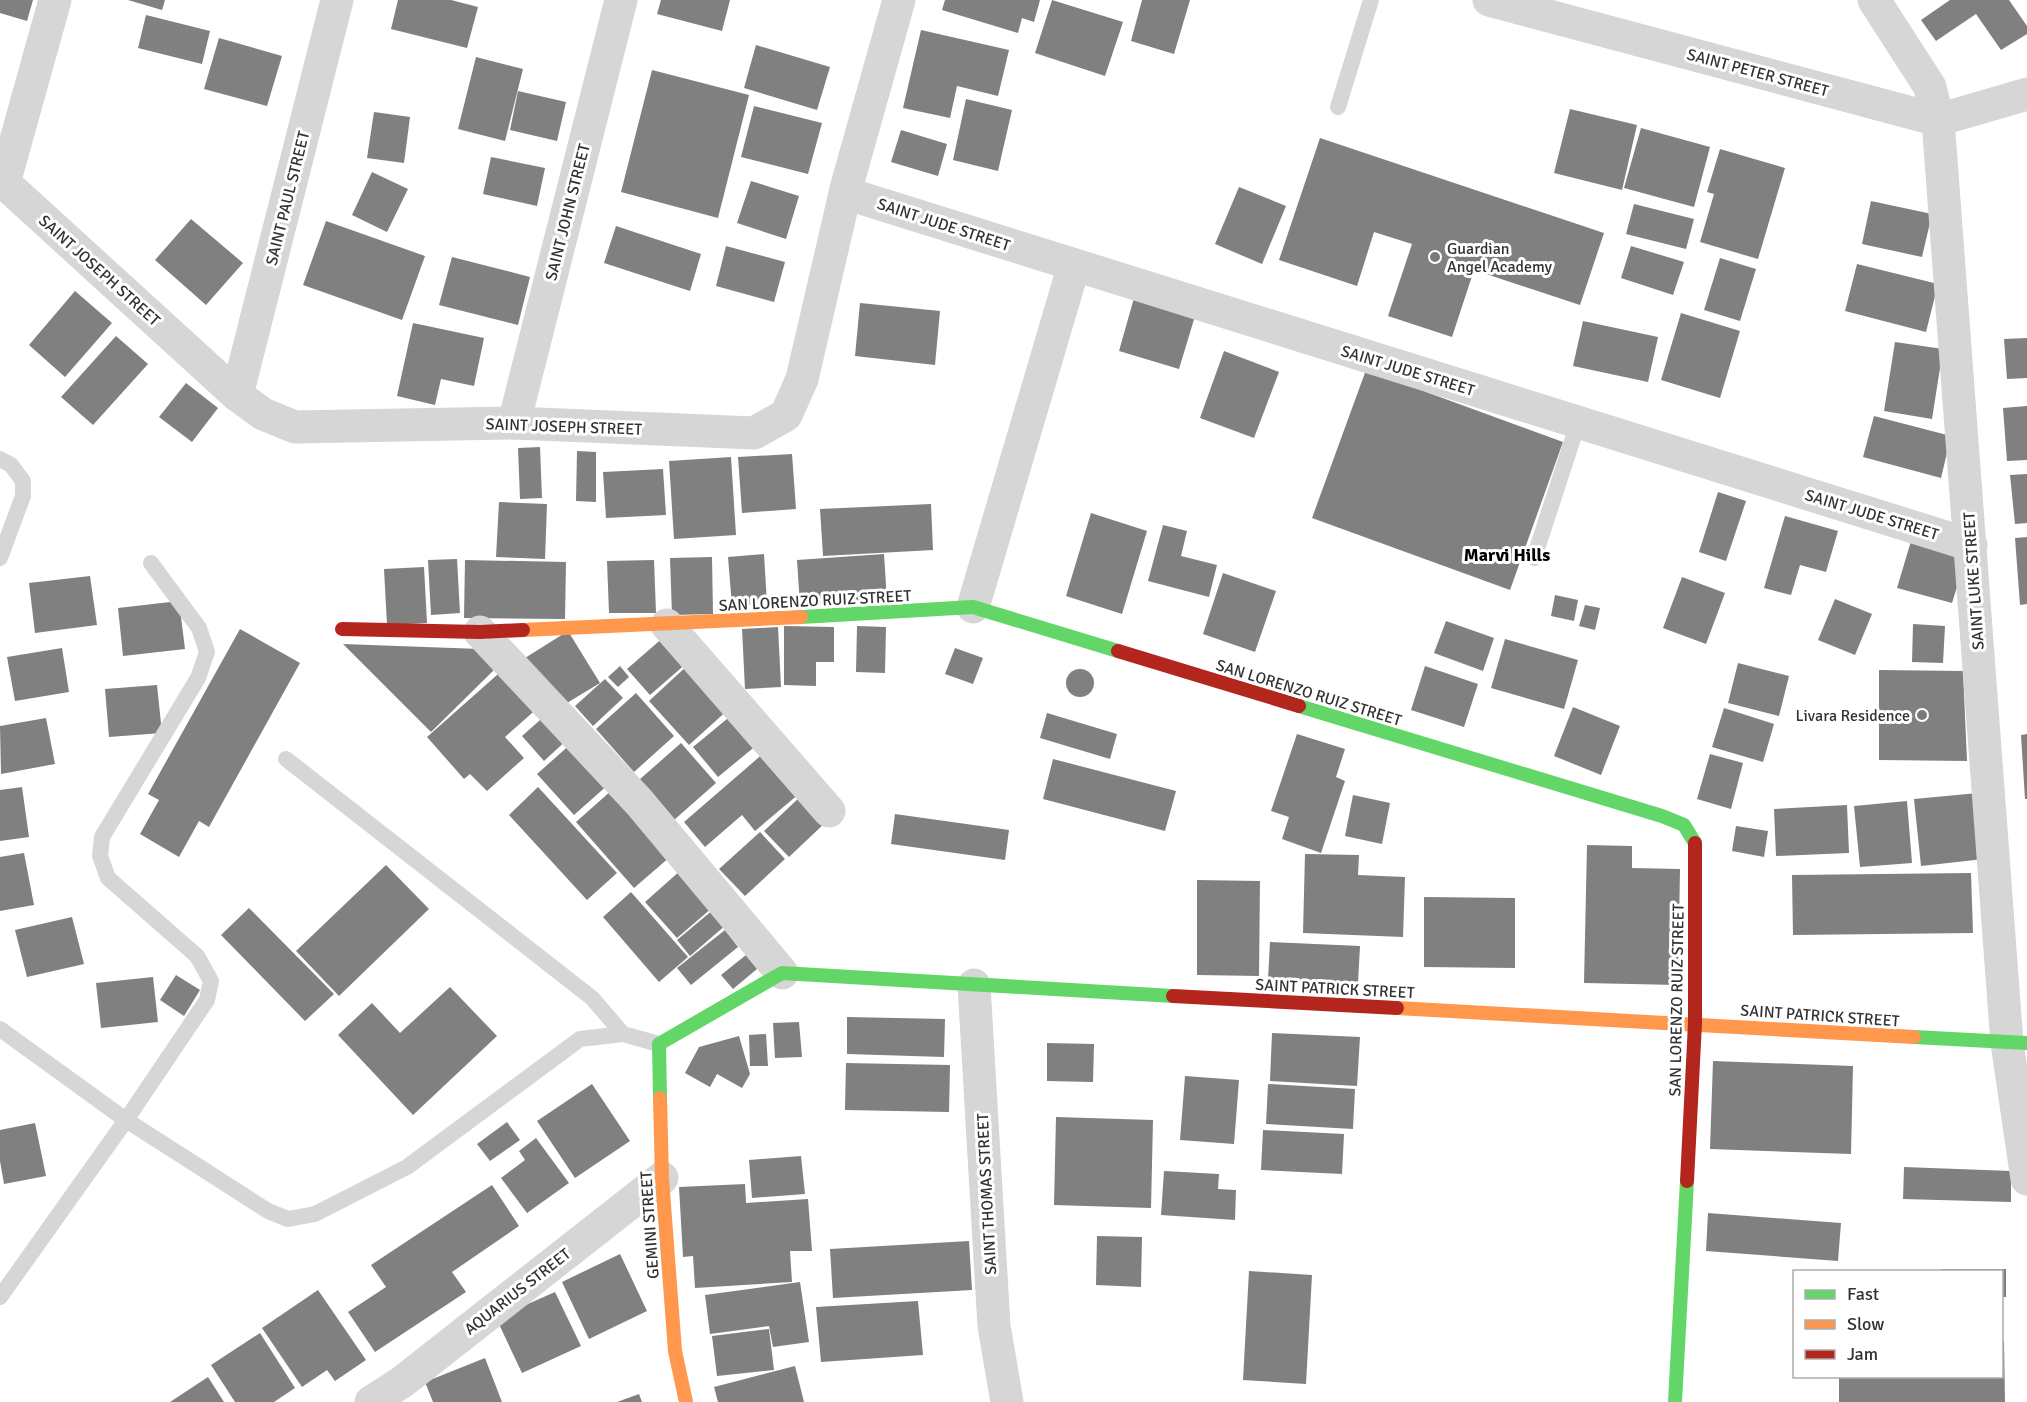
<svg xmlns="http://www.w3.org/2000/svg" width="2027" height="1402" font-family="Signika,sans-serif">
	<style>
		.building { fill: #808080 }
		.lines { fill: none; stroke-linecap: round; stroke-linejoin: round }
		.lane { stroke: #d6d6d6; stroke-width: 16 }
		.street { stroke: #d6d6d6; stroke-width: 33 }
		.fast { stroke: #63d668; stroke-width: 14 }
		.slow { stroke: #ff974d; stroke-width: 14 }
		.jam { stroke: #b3261e; stroke-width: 14 }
		.poi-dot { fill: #7a7a7a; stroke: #fff; stroke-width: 2 }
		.labels { text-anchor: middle; stroke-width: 6; stroke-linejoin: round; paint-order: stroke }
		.street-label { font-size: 16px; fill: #323232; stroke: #fff }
		.poi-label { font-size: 16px; fill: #323232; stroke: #fff; text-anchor: start }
		.neighbourhood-label { font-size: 18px; font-weight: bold; fill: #000; stroke: #fff }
	</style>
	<rect width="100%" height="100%" fill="#fff"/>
	<g class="building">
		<polygon points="0,0 33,0 27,21 0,13"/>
		<polygon points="128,0 165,0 162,10"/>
		<polygon points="398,0 451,0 478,7 467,48 391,29"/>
		<polygon points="661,0 730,0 722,31 657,14"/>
		<polygon points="945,0 1040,0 1034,22 1022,18 1018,33 942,10"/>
		<polygon points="1052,0 1123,22 1105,76 1035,53"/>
		<polygon points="1142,0 1190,0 1174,54 1131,41"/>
		<polygon points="1950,0 2009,0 2027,26 2027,34 2001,50 1976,14 1936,41 1921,20"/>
		<polygon points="146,15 210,31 202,64 138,48"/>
		<polygon points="921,30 1009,50 998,96 957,86 950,118 903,108"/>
		<polygon points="219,38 282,56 267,106 204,89"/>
		<polygon points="756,45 830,67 817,110 744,88"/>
		<polygon points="476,57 523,69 505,141 458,129"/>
		<polygon points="652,70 749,95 718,218 621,192"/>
		<polygon points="518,91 566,102 557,141 510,130"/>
		<polygon points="966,99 1012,110 998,171 953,160"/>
		<polygon points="754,106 822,123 808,174 741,157"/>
		<polygon points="1570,109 1637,125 1622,190 1554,173"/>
		<polygon points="374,112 410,117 404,163 367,158"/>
		<polygon points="1641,128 1710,147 1694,207 1624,188"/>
		<polygon points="901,130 947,144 938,176 891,162"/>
		<polygon points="1320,138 1604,233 1580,305 1474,270 1452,337 1388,316 1412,244 1374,232 1357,286 1279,260"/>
		<polygon points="1720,149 1785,168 1758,259 1700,242 1714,194 1707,192"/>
		<polygon points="491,157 545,168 537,206 483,194"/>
		<polygon points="372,172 408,189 387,232 352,215"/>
		<polygon points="751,181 799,196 786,239 737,223"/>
		<polygon points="1239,187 1286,206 1262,264 1215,244"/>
		<polygon points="1871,201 1932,214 1922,257 1862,244"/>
		<polygon points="1634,204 1694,219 1686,249 1626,234"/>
		<polygon points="191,219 243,263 206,305 155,260"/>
		<polygon points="326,221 425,256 402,320 303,285"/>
		<polygon points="616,226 701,254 690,291 604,263"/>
		<polygon points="726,246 785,262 774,302 716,286"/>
		<polygon points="1631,246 1684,262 1673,295 1621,278"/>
		<polygon points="452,257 530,277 518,325 439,305"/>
		<polygon points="1720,258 1756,269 1740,321 1704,310"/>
		<polygon points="1857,264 1938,284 1926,332 1845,311"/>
		<polygon points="75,291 112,323 65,377 29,345"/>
		<polygon points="1134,298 1195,316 1179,369 1119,351"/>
		<polygon points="860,303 940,311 935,365 855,356"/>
		<polygon points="1681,313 1740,331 1720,398 1661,380"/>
		<polygon points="1583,321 1658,337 1648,382 1573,366"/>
		<polygon points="413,323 484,338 474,386 441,379 435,405 397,396"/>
		<polygon points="116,336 148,364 93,425 61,397"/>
		<polygon points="2027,338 2027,378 2007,379 2004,339"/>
		<polygon points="1895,342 1943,349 1932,419 1884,411"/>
		<polygon points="1224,351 1279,372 1254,438 1200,418"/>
		<polygon points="1366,370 1563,442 1510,590 1312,518"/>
		<polygon points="186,383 218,408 192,442 159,417"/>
		<polygon points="2027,406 2027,460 2007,461 2003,408"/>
		<polygon points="1874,416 1951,436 1941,478 1863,457"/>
		<polygon points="540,447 542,498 520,499 518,448"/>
		<polygon points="577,451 596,452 596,502 576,501"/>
		<polygon points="792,454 796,509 742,513 738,457"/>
		<polygon points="731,457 736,535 674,539 669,461"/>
		<polygon points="663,469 666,515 606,518 603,472"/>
		<polygon points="2027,474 2027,523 2015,524 2010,475"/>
		<polygon points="1718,492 1746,501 1726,561 1699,552"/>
		<polygon points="499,502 547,504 545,559 496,557"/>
		<polygon points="931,504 933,550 823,556 820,509"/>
		<polygon points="1091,513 1147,531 1122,614 1066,596"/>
		<polygon points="1785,516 1838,531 1826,572 1800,565 1791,595 1764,588"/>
		<polygon points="1163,525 1187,531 1181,556 1217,565 1209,597 1148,581"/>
		<polygon points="2027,537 2027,604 2020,605 2015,538"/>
		<polygon points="1911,541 1966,558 1952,603 1897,588"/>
		<polygon points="764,554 767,604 732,606 728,557"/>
		<polygon points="884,554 887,600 800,605 797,560"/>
		<polygon points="712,557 713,614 672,615 670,558"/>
		<polygon points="457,559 460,613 431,615 428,560"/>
		<polygon points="465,560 566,562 565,619 464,618"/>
		<polygon points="654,560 656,613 609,613 607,561"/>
		<polygon points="424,567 427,623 387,625 384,569"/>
		<polygon points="1223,573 1276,591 1255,652 1203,634"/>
		<polygon points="90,576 97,625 35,633 29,583"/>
		<polygon points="1682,577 1725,593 1706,644 1663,628"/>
		<polygon points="1555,595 1578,600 1574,621 1551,616"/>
		<polygon points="1835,599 1872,614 1855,655 1818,640"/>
		<polygon points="179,601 185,649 123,656 118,608"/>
		<polygon points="1585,605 1600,608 1595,630 1579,626"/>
		<polygon points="1446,621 1494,638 1483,671 1434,653"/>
		<polygon points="1913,624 1945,626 1943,663 1912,662"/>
		<polygon points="784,626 834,627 834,662 816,662 816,686 784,685"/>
		<polygon points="857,626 886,627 885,673 856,672"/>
		<polygon points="778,627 781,687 745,689 742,629"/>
		<polygon points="240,629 300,663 209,827 199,821 179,857 140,834 159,800 148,794"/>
		<polygon points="568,631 600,683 557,709 525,658"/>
		<polygon points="665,636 688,662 650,695 627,669"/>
		<polygon points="1505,639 1578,660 1564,709 1491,688"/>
		<polygon points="343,644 480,649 498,666 431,732"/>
		<polygon points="62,648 69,692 15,701 7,657"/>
		<polygon points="955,648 983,658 973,684 945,674"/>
		<polygon points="1738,663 1789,676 1779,716 1728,703"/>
		<polygon points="689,664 730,708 689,745 649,701"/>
		<polygon points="620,666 629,677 618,687 608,677"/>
		<polygon points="1425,666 1478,684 1464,727 1411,710"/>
		<polygon points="506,667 540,706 505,737 524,758 487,791 470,774 464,779 427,737"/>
		<circle cx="1080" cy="683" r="14"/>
		<polygon points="1879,670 1963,671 1967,761 1879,760"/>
		<polygon points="605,679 623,698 593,726 575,706"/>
		<polygon points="157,685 162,733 109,737 105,689"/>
		<polygon points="636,693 674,736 634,772 596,729"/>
		<polygon points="1573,707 1620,726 1601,775 1554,756"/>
		<polygon points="1724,708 1774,724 1763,762 1712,747"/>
		<polygon points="548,713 570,737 544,761 522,736"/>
		<polygon points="1047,713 1117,734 1110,759 1040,738"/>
		<polygon points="733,714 758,744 718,777 693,747"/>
		<polygon points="46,718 55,764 1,774 0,726"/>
		<polygon points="1297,734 1345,749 1336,777 1345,781 1321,853 1282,839 1289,817 1271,811"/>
		<polygon points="2027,734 2027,799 2025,799 2021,735"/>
		<polygon points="573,742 610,783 574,815 537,774"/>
		<polygon points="681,743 716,783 674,820 639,780"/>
		<polygon points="765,752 800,793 755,831 742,815 705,847 684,822"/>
		<polygon points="1710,754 1743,763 1731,809 1697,799"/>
		<polygon points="1053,759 1176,791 1165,831 1043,799"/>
		<polygon points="22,787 29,837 0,841 0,790"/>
		<polygon points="538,787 617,873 587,900 509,815"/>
		<polygon points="612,790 671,856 634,888 576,822"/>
		<polygon points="1978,793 1984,859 1921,866 1914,799"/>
		<polygon points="802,795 827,821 789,857 764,831"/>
		<polygon points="1353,795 1390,803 1382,844 1345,836"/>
		<polygon points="1907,801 1912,863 1860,867 1854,806"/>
		<polygon points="1847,805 1849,853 1776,856 1774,809"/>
		<polygon points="895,814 1009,830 1005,860 891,844"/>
		<polygon points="1736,826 1768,831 1764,857 1732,851"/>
		<polygon points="760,832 785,859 745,896 719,869"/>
		<polygon points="1587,845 1632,846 1632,868 1680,869 1678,985 1584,983"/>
		<polygon points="24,853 34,905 0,911 0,857"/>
		<polygon points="1305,854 1359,855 1358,875 1405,877 1403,937 1303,933"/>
		<polygon points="386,865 429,909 339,996 296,951"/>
		<polygon points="681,870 713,907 677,938 645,902"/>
		<polygon points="1971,873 1973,933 1793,935 1792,875"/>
		<polygon points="1197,880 1260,881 1259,976 1197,975"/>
		<polygon points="631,892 688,957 659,982 603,917"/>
		<polygon points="1424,897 1515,898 1515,968 1424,967"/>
		<polygon points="249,908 334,994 305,1021 221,935"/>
		<polygon points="714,909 727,924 690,956 677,940"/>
		<polygon points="72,917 84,964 27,977 15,930"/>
		<polygon points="725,930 738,947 691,985 677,968"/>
		<polygon points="1270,942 1360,946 1358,983 1268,979"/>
		<polygon points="746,955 757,969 733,989 721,975"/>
		<polygon points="176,975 200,990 184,1016 160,1000"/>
		<polygon points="153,977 158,1022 101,1028 96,983"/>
		<polygon points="450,987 497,1036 413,1115 338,1035 372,1003 400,1033"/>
		<polygon points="847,1017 945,1019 944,1057 847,1054"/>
		<polygon points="799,1022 802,1057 775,1058 773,1023"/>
		<polygon points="1272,1033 1360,1037 1357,1086 1270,1081"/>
		<polygon points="766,1034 768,1066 750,1066 749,1035"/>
		<polygon points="739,1036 750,1074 742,1088 717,1074 710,1087 685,1073 699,1047"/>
		<polygon points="1047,1043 1094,1044 1093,1082 1047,1081"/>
		<polygon points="1713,1061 1853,1066 1851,1154 1710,1149"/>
		<polygon points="846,1063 950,1065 949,1112 845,1110"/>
		<polygon points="1185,1076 1239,1080 1234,1144 1180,1140"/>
		<polygon points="592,1084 630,1141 575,1178 537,1121"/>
		<polygon points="1268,1084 1355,1089 1353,1129 1266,1124"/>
		<polygon points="1056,1117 1153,1120 1151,1208 1054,1205"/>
		<polygon points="507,1122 520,1140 490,1161 477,1144"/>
		<polygon points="35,1123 46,1176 4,1184 0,1161 0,1130"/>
		<polygon points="1263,1130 1344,1134 1342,1174 1261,1170"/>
		<polygon points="536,1138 569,1183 527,1213 501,1178 525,1160 519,1151"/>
		<polygon points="801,1156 805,1194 752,1198 749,1160"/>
		<polygon points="1904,1167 2011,1171 2011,1202 1903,1199"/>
		<polygon points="1164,1171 1219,1174 1218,1189 1236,1190 1235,1220 1161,1215"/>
		<polygon points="745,1184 746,1203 808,1199 812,1251 790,1251 792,1282 695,1288 693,1256 683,1257 679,1187"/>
		<polygon points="492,1185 519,1226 452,1272 466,1292 375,1352 348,1312 386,1287 371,1265"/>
		<polygon points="1708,1213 1841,1223 1838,1261 1706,1251"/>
		<polygon points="1097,1236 1142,1237 1141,1287 1096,1285"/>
		<polygon points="969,1241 972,1290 833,1298 830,1249"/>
		<polygon points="620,1254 647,1311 589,1339 562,1282"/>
		<polygon points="1941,1269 2006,1269 2006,1297 2002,1297 2002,1272 1941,1272"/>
		<polygon points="1249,1271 1312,1275 1306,1384 1243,1380"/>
		<polygon points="800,1282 809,1342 773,1347 769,1326 710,1334 705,1295"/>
		<polygon points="318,1290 366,1360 335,1381 327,1370 302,1387 262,1328"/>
		<polygon points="555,1292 581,1346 522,1373 496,1318"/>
		<polygon points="918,1301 923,1355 821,1362 816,1307"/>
		<polygon points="769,1329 774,1370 717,1376 712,1336"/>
		<polygon points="260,1333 295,1388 274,1402 235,1402 211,1365"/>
		<polygon points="2002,1341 2004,1341 2005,1402 1839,1402 1839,1376 2002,1376"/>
		<polygon points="485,1358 502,1402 433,1402 425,1382"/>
		<polygon points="795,1366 804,1402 718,1402 714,1387"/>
		<polygon points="208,1377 224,1402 170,1402"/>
		<polygon points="639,1394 642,1402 617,1402"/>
	</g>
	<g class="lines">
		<g class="lane">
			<polyline points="1338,107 1371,0"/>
			<polyline points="0,459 11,465 23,481 23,496 0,558"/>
			<polyline points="1534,558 1578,423"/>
			<polyline points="286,759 592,998 623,1034"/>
			<polyline points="0,1029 126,1120 268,1211 288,1219 315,1214 407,1167 580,1039 623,1034 659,1044"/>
			<polyline points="0,1297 126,1120 207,1000 211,981 197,956 108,878 100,856 102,837 198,678 207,652 199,628 151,563"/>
		</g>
		<g class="street">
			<polyline points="1489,0 1938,120 2027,94"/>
			<polyline points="1874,0 1930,87 1938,120 2007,1043 2027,1179"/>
			<polyline points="0,179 237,395 263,414 295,427 514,423 754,433 786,415 802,379 847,185 899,0"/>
			<polyline points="4,183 55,0"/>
			<polyline points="845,193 1971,545"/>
			<polyline points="237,395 337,0"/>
			<polyline points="514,423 621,0"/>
			<polyline points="973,607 1074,265"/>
			<polyline points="667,625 829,811"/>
			<polyline points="480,632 639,802 782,973"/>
			<polyline points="974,985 994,1326 1007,1402"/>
			<polyline points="371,1402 402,1382 662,1178"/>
		</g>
		<g class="fast">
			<polyline points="801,617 973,607 1118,651"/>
			<polyline points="1299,706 1662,816 1684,825 1695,843"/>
			<polyline points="1914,1037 2027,1043"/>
			<polyline points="660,1098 659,1044 782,973 1173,996"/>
			<polyline points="1675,1402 1687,1181"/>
		</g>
		<g class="slow">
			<polyline points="523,630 801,617"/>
			<polyline points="1397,1008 1914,1037"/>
			<polyline points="660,1098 662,1178 675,1351 686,1402"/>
		</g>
		<g class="jam">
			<polyline points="342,629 480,632 523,630"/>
			<polyline points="1118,651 1299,706"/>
			<polyline points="1173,996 1397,1008"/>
			<polyline points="1687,1181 1695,1023 1695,843"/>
		</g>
	</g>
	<g class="poi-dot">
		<circle cx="1435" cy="257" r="6"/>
		<circle cx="1922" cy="715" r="6"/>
	</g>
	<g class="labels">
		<g class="street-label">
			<text transform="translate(1758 72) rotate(15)" y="6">SAINT PETER STREET</text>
			<text transform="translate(287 198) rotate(-76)" y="6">SAINT PAUL STREET</text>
			<text transform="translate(567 212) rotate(-76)" y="6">SAINT JOHN STREET</text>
			<text transform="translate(944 224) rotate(18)" y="6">SAINT JUDE STREET</text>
			<text transform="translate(100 270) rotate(42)" y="6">SAINT JOSEPH STREET</text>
			<text transform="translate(1408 370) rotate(17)" y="6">SAINT JUDE STREET</text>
			<text transform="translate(564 426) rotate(2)" y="6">SAINT JOSEPH STREET</text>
			<text transform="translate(1872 514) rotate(17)" y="6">SAINT JUDE STREET</text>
			<text transform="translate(1973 581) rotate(-94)" y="6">SAINT LUKE STREET</text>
			<text transform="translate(815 600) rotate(-3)" y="6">SAN LORENZO RUIZ STREET</text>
			<text transform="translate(1309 692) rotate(17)" y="6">SAN LORENZO RUIZ STREET</text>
			<text transform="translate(1335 988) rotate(3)" y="6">SAINT PATRICK STREET</text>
			<text transform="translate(1676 1000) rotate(-89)" y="6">SAN LORENZO RUIZ STREET</text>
			<text transform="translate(1820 1015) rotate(4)" y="6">SAINT PATRICK STREET</text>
			<text transform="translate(986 1194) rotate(-93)" y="6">SAINT THOMAS STREET</text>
			<text transform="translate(649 1225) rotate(-94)" y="6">GEMINI STREET</text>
			<text transform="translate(517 1291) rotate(-38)" y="6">AQUARIUS STREET</text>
		</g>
		<g class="poi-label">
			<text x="1447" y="254">Guardian<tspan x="1447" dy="18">Angel Academy</tspan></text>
			<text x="1910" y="721" text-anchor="end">Livara Residence</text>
		</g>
		<g class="neighbourhood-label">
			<text x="1507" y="561">Marvi Hills</text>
		</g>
	</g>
	<rect x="1793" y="1270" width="210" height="108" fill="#ffffff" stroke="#adadad" stroke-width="1.5"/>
	<rect x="1805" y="1290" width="30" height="9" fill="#63d668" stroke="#adadad" stroke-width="1.5"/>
	<text x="1847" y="1300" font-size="18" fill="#323232">Fast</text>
	<rect x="1805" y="1320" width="30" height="9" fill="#ff974d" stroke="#adadad" stroke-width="1.5"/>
	<text x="1847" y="1330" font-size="18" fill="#323232">Slow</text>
	<rect x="1805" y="1350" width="30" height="9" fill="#b3261e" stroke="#adadad" stroke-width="1.5"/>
	<text x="1847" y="1360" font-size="18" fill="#323232">Jam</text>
</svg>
